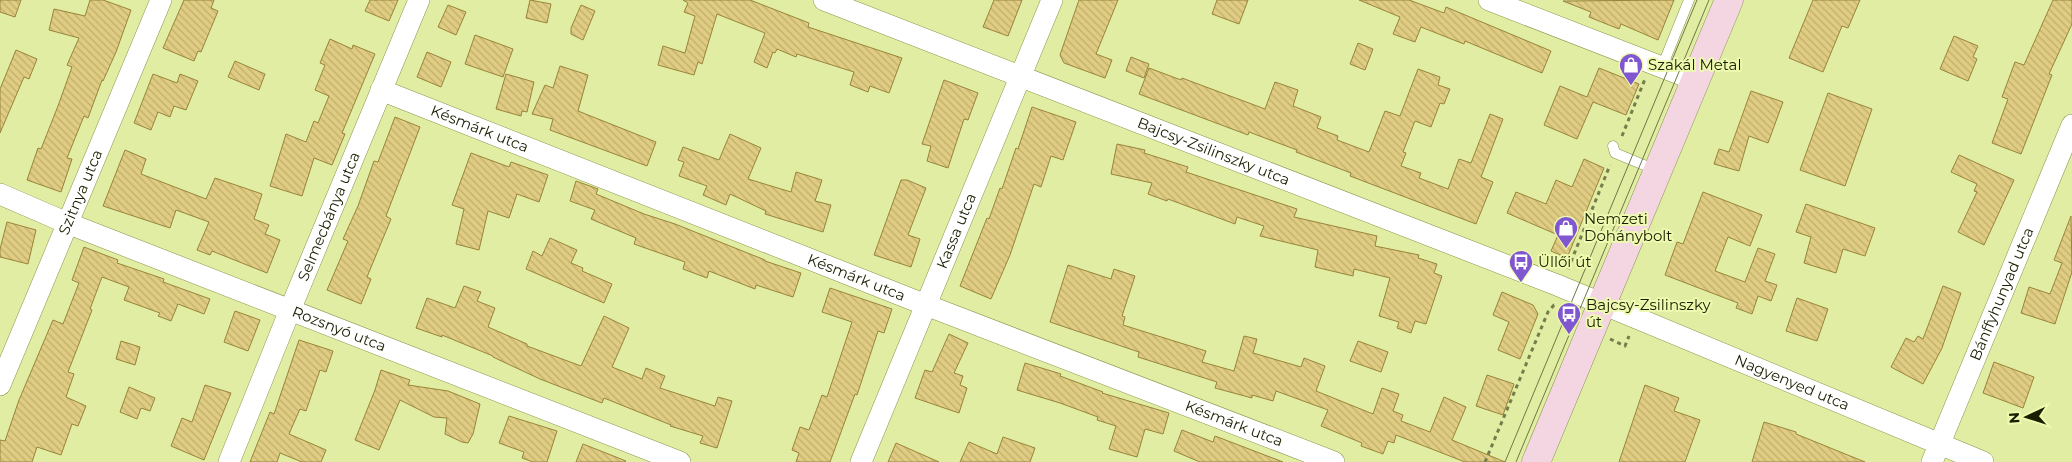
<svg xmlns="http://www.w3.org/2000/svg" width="2072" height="462" font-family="Montserrat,sans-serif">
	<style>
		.building { fill: url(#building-back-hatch); stroke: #97843a }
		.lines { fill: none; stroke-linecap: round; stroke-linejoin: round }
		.service-casing { stroke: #8b954d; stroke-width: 11 }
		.minor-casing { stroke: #8b954d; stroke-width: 22 }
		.secondary-casing { stroke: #8b954d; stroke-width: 29 }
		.path { stroke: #757d4b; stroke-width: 3; stroke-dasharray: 4 4; stroke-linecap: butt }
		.service { stroke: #fff; stroke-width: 10 }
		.minor { stroke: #fff; stroke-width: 21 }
		.secondary { stroke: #f4d6e2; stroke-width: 28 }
		.tram { stroke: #707746; stroke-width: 1 }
		.labels { text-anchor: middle; stroke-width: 4; stroke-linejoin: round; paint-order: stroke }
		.poi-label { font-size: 15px; fill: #1a1e01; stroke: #eefaaf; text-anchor: start }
		.street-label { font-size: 15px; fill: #1a1e01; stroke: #eefaaf }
	</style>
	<defs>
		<pattern id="building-back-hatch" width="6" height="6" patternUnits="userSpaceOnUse" patternTransform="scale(1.25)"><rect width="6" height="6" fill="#e0cc82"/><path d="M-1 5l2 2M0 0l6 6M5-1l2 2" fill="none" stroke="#c0af6e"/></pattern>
	</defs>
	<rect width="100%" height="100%" fill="#e1eda2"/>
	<g class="building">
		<polygon points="0,0 21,0 15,17 0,12"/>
		<polygon points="90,0 103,0 131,10 116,52 103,81 102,80 88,118 84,116 67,158 72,159 61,192 27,180 38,148 41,149 58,106 72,67 67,65 79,38 49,30 54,9 85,16"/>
		<polygon points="184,0 214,0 211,8 218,11 201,52 198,51 194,61 163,48"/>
		<polygon points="370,0 398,0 389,21 365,11"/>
		<polygon points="530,0 551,4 547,23 526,18"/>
		<polygon points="683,0 750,0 809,23 808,27 902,58 889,93 870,86 868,92 850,85 854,72 797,54 796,57 777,49 775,53 773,52 767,68 754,62 765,33 717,14 702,64 698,62 694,75 658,65 663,46 685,53 695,16 684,12 688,3"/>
		<polygon points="994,0 1022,0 1008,36 983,27"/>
		<polygon points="1079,0 1118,0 1096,54 1112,60 1105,78 1064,63 1060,55"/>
		<polygon points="1217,0 1248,0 1239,24 1212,14"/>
		<polygon points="1359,0 1409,0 1444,13 1446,7 1551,51 1542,73 1465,41 1464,44 1421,27 1415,42 1393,34 1400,17"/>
		<polygon points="1674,0 1658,40 1621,24 1619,29 1589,17 1591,12 1563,1"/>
		<polygon points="1813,0 1860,0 1848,28 1842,26 1823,72 1789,58"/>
		<polygon points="2053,0 2072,0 2072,24 2049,74 2052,75 2021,154 1992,143 2008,99 2002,97 2015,62 2024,65"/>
		<polygon points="448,5 466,12 456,35 438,27"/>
		<polygon points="581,5 595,11 583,40 571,34 571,28"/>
		<polygon points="475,35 513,49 503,77 465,64"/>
		<polygon points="1954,36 1978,46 1973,57 1977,59 1968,81 1940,69"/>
		<polygon points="330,39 352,49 353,45 375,54 342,133 345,134 332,165 314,158 302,196 270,186 286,134 306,142 314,121 318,123 329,96 315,90 325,65 320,63"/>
		<polygon points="1358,43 1373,49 1365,70 1350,64"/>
		<polygon points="16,50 37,59 29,79 24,77 0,133 0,89"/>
		<polygon points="427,52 451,62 441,87 417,77"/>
		<polygon points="1131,57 1149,64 1144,78 1126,71"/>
		<polygon points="235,61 265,74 259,90 228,77"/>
		<polygon points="560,66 588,75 578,111 656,142 647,166 550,130 553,119 532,114 545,85 553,88"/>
		<polygon points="1149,68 1181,80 1182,78 1265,109 1275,82 1298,90 1293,106 1321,117 1317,128 1338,136 1337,140 1369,152 1385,111 1400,116 1418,69 1440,77 1438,85 1450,89 1444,104 1440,103 1431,127 1415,121 1403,152 1406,153 1401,166 1421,173 1419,178 1448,189 1459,159 1471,163 1490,114 1503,119 1481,177 1493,182 1476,224 1350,176 1351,173 1296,152 1297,150 1249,132 1248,135 1139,94"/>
		<polygon points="1599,68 1639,84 1626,115 1593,102 1577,139 1544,125 1560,86 1587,97"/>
		<polygon points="153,74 177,83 180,74 198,81 186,110 174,106 170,117 158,112 151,130 134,123"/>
		<polygon points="506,74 534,82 527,112 522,111 521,116 496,109"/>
		<polygon points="944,80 978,93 968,120 964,119 948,168 927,161 931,146 922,144"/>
		<polygon points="1751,91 1783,102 1768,143 1749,136 1739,171 1714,164 1719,149 1729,152"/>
		<polygon points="1828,93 1872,109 1845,186 1800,170"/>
		<polygon points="1032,107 1076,122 1063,160 1051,156 1041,187 1034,184 1010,255 991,299 960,286 987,218 989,219 1000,188 1002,189 1016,148 1018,149"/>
		<polygon points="395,117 420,127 386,216 391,219 367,277 371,279 361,304 327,290 348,241 343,239 358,206 374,161 378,162"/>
		<polygon points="730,134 761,148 748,179 791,192 796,172 822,180 815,201 831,205 823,232 765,214 766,211 730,194 726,205 703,195 707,186 679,176 684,162 678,160 683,147 719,160"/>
		<polygon points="1117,144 1145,150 1144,153 1188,167 1186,172 1297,209 1294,217 1377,236 1375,246 1419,255 1418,258 1437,264 1434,273 1442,276 1426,324 1415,321 1411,333 1397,328 1399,322 1379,316 1390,278 1354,269 1353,276 1315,267 1318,250 1260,236 1264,226 1237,217 1235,224 1168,199 1167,201 1148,194 1152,183 1111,174"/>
		<polygon points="125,150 146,159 141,174 206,199 215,178 262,194 254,219 269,225 265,234 280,240 267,273 212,251 210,255 197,250 209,222 176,210 170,228 103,206"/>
		<polygon points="471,153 509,167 511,162 548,175 539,202 517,194 509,218 488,211 479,250 456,244 464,209 452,205"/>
		<polygon points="1959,155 2014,180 1984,245 1958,232 1977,192 1974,191 1977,184 1951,172"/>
		<polygon points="1584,159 1604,168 1567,258 1551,251 1558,235 1507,213 1516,192 1546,204 1556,180 1572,187"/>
		<polygon points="901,180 907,180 926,188 908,235 920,239 911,267 874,255"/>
		<polygon points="576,181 598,189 596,194 644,214 675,224 765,260 765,261 801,273 793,297 756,285 755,289 709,271 707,278 683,269 685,262 634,244 636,238 591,219 595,210 570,201"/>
		<polygon points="1703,192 1762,215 1750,246 1728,237 1715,271 1745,282 1758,248 1775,254 1765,281 1777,285 1771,301 1758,296 1752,314 1736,308 1738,303 1665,275 1677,242 1683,244"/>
		<polygon points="1806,204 1875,228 1865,256 1843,249 1836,273 1804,263 1811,237 1796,232"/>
		<polygon points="2071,216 2072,272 2055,324 2021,313 2029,287 2050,294 2062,263 2054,260"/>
		<polygon points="7,222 36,230 28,264 0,257 0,249"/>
		<polygon points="550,238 577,250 571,263 583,268 582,271 612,284 604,303 526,269 533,251 542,256"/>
		<polygon points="84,247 118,260 117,263 164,279 163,282 210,299 204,314 178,304 171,321 158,316 160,313 124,300 129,287 102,277 90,309 92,310 68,372 74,374 66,397 86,406 78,426 72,424 61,455 37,447 32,462 0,462 0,440 5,441 19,400 53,320 63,324 79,283 72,280"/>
		<polygon points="1068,265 1111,279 1114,269 1135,276 1122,316 1125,317 1123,325 1206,351 1202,362 1234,371 1244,336 1257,339 1253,353 1301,367 1304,358 1325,366 1316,391 1373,414 1382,388 1399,394 1393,411 1403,415 1401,421 1430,432 1444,397 1466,407 1452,440 1505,462 1465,462 1396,435 1394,443 1388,441 1383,454 1361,446 1362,443 1321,426 1328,410 1276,391 1273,401 1252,395 1252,398 1215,388 1217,382 1138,357 1139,352 1050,322"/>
		<polygon points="464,286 481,292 477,301 495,308 488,327 527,344 527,346 581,366 604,316 629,328 612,367 642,379 646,368 665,376 660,388 715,406 718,397 732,401 717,448 700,443 703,436 670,426 671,425 604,398 602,403 540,379 493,357 493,356 442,335 442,337 416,328 427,298 455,308"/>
		<polygon points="1943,286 1961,293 1942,348 1923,384 1891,367 1906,338 1914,342 1918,336 1923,339"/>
		<polygon points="830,288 892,309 884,333 878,331 857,395 855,394 830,462 796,462 799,453 792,450 800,427 809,430 822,395 827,397 852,322 822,312"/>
		<polygon points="1502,292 1533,305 1538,314 1520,359 1498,350 1509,322 1493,315"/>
		<polygon points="1797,298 1828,309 1817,341 1786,331"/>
		<polygon points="235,311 260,320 248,351 224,342"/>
		<polygon points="949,334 968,343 954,373 963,376 960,385 967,388 959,413 915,398 925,370 932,372"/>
		<polygon points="299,340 333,351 326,372 320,370 306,411 300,409 289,434 326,450 321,462 302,462 280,453 277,462 250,462 270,412 274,414"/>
		<polygon points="121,341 140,347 135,365 116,359"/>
		<polygon points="1358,341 1388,352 1381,372 1350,361"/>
		<polygon points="1994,362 2034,377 2023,408 1983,393"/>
		<polygon points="1025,363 1061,374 1060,376 1103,392 1102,393 1169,413 1163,434 1145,429 1137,457 1109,449 1116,426 1097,420 1098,417 1060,403 1017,390"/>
		<polygon points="381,370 410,380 408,385 448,391 480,404 473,434 468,443 462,442 445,434 447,418 434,417 400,400 379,450 355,440 375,390"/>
		<polygon points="1487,375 1514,384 1503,415 1476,406"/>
		<polygon points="205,385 231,393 204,460 171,446 182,418 192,422"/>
		<polygon points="1645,385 1679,398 1674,411 1700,420 1685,462 1619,462"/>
		<polygon points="129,387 155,398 150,411 141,408 137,419 120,412"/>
		<polygon points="509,416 557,431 547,462 533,462 522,458 524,452 499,443"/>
		<polygon points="1764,422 1796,432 1796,434 1865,462 1752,462"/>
		<polygon points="1182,430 1213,442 1215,436 1283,462 1200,462 1174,451"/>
		<polygon points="1003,437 1035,448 1030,462 960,462 969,442 997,454"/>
		<polygon points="896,443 939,462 888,462"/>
		<polygon points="583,444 626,461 625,462 576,462"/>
	</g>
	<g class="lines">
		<g class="service-casing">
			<g id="service">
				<polyline points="1662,67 1689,0"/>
				<polyline points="1613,146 1615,153 1656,170"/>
			</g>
		</g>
		<g class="minor-casing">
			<g id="minor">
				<path id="s1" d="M824 0 1557 285 1983 462"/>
				<polyline points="1489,0 1695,80"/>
				<path id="s2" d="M381 90 926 305 1334 462"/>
				<path id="s3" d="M0 194 67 223 680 462"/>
				<path id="s4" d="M0 385 161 0"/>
				<path id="s5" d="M229 462 290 310 419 0"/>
				<path id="s6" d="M861 462 1052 0"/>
				<path id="s7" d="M1932 462 2072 125"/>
			</g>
		</g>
		<g class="secondary-casing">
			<polyline id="secondary" points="1536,462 1729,0"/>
		</g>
		<g class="path">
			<polyline points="1622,136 1645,79"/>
			<polyline points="1568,269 1610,165"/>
			<polyline points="1559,318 1562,307"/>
			<polyline points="1610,339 1625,346 1629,336"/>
			<polyline points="1485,462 1548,312 1554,305 1556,305"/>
		</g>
		<use href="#service" class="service"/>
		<use href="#minor" class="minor"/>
		<use href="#secondary" class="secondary"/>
		<g class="tram">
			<polyline points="1505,462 1697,0"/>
			<polyline points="1516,462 1709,0"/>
		</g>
	</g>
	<defs>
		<g id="shop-pin" transform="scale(1.25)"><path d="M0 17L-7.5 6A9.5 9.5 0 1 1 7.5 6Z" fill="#8057d0" stroke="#eefaaf"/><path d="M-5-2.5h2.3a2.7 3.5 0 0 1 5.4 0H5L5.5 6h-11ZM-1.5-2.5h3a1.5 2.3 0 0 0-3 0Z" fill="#fff"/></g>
		<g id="bus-pin" transform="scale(1.25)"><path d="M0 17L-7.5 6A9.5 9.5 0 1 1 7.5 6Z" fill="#8057d0" stroke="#eefaaf"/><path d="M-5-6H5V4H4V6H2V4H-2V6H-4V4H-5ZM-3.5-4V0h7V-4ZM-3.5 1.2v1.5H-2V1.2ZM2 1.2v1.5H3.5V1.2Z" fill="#fff"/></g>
	</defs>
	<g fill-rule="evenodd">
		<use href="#shop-pin" x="1631" y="65"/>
		<use href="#shop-pin" x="1566" y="228"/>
		<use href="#bus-pin" x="1521" y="262"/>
		<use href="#bus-pin" x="1569" y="314"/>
	</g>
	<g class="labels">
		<g class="poi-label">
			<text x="1648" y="70">Szakál Metal</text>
			<text x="1584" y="224">Nemzeti<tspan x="1584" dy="17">Dohánybolt</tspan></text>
			<text x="1538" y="267">Üllői út</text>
			<text x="1586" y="310">Bajcsy-Zsilinszky<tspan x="1586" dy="17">út</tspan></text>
		</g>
		<g class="street-label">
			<text dy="5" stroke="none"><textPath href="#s2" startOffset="106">Késmárk utca</textPath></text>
			<text dy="5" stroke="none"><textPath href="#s1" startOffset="418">Bajcsy-Zsilinszky utca</textPath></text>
			<text dy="5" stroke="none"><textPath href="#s4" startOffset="209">Szitnya utca</textPath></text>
			<text dy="5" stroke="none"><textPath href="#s5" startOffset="265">Selmecbánya utca</textPath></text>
			<text dy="5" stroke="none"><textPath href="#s6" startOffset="250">Kassa utca</textPath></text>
			<text dy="5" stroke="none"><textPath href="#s2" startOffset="511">Késmárk utca</textPath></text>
			<text dy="5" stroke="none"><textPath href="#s7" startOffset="182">Bánffyhunyad utca</textPath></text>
			<text dy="5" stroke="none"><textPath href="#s3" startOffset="365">Rozsnyó utca</textPath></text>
			<text dy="5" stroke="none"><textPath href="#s1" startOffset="1041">Nagyenyed utca</textPath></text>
			<text dy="5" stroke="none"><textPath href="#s2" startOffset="916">Késmárk utca</textPath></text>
		</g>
	</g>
	<g transform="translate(2027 417) rotate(266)" stroke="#eefaaf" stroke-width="4" paint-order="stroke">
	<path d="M0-4L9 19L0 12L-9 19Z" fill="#1a1e01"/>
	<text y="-8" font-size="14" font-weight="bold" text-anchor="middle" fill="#1a1e01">N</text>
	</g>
</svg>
